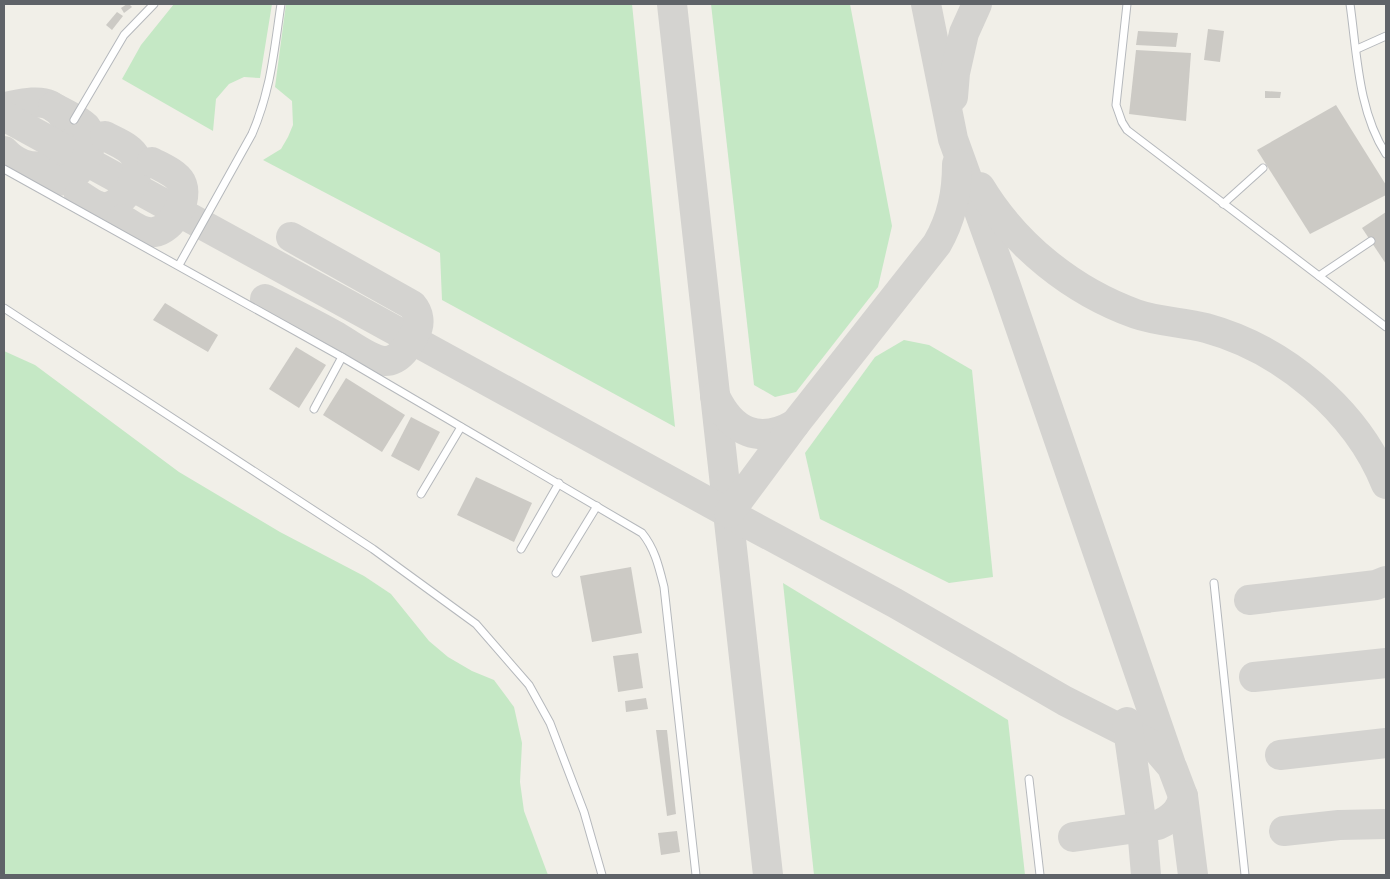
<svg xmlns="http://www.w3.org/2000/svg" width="1390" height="879" font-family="'DM Sans',sans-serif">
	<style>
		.green { fill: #c5e8c5 }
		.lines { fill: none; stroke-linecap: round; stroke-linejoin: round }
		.taxiway { stroke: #d4d3d0; stroke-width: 30 }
		.building { fill: #cccac5 }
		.lane-casing { stroke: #b5b8bc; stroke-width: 9 }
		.lane { stroke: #fff; stroke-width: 7 }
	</style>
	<rect width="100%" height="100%" fill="#f1efe8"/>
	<g class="green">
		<polygon points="174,4 272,4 260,78 244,77 229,84 216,99 213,131 122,79 141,45"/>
		<polygon points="286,4 632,4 675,427 442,300 440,253 263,160 281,149 288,137 293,125 292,101 275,87"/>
		<polygon points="711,4 850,4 892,226 878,287 796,392 775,397 754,385"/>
		<polygon points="904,340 929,345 972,370 993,577 949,583 820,519 805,453 875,357"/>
		<polygon points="4,351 35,365 179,472 280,532 364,576 391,594 429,641 448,657 472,671 494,680 514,707 522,743 520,782 524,811 548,875 4,875"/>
		<polygon points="783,583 1008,720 1025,875 814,875"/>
	</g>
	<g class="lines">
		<g class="taxiway">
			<polyline points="672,4 768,875"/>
			<polyline points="926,4 953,139 1006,286 1170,762"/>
			<polyline points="953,97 955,73 964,33 977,4"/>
			<path d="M4 107C17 105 37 99 50 105 79 120 64 150 46 166 29 168 16 164 4 151"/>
			<polyline points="4,116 754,527 895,603 1065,701 1154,746 1172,767 1183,796 1193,875"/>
			<path d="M35 167C41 171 48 178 55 180 77 187 100 144 86 127 80 120 62 112 53 107"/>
			<path d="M980 187C1015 245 1072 291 1136 314 1159 322 1183 322 1206 328 1283 349 1356 410 1386 484"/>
			<path d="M79 195C87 199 98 209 107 207 123 205 143 174 136 158 131 147 116 142 105 136"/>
			<path d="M122 219C132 225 142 234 154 232 172 230 190 199 181 182 176 173 161 167 152 162"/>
			<path d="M265 299C288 311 311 322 334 335 347 342 371 361 385 361 400 361 409 345 415 333 421 324 419 313 412 305L291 237"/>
			<path d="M715 396C732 432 759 445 795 424"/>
			<path d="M729 513 795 424 937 244C952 218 957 193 957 164"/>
			<polyline points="1249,600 1376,585 1386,581"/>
			<polyline points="1254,677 1386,663"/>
			<polyline points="1127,722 1142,827 1146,875"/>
			<polyline points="1280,755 1386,743"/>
			<polyline points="1284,831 1339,825 1386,824"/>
			<path d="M1073 837 1158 825C1171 819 1182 810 1183 796"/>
		</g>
	</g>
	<g class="building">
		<polygon points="127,4 129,4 132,7 124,13 121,8"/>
		<polygon points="117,12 123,16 112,30 106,25"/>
		<polygon points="1208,29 1224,31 1220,62 1204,60"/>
		<polygon points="1138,31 1178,33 1176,47 1136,45"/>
		<polygon points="1136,50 1191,53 1186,121 1129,114"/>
		<polygon points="1265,91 1281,92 1280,98 1265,98"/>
		<polygon points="1336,105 1386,185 1386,195 1310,234 1257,150"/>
		<polygon points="1386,212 1386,264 1362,228"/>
		<polygon points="165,303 218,335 208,352 153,320"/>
		<polygon points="296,347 326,365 299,408 269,389"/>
		<polygon points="346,378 405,415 382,452 323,415"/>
		<polygon points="411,417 440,432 419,471 391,456"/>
		<polygon points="476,477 532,503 514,542 457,515"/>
		<polygon points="631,567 642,633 592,642 580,576"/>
		<polygon points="638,653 643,688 618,692 613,656"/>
		<polygon points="646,698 648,709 626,712 625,701"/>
		<polygon points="656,730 667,730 676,814 667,816"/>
		<polygon points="677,831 680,852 661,855 658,833"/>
	</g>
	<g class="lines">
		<g class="lane-casing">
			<g id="lane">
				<polyline points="1127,4 1116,105 1122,122 1127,130 1386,327"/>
				<path d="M1350 4C1357 53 1358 111 1386 154"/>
				<polyline points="1357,49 1386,36"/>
				<polyline points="74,120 124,35 154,4"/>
				<path d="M4 169 342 357 642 533C655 549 659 567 664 587L696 875"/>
				<polyline points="1223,204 1263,168"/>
				<path d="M179 265 252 134C271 90 274 51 281 4"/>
				<polyline points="1319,276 1371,241"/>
				<polyline points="4,308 373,549 476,624 529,685 550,723 584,812 602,875"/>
				<polyline points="314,409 342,357"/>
				<polyline points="421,494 461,427"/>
				<polyline points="521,549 559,483"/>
				<polyline points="556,573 597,506"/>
				<polyline points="1214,583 1245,875"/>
				<polyline points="1029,779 1040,875"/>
			</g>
		</g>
		<use href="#lane" class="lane"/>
	</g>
	<rect width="1390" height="879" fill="none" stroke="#5f6368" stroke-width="10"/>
</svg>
